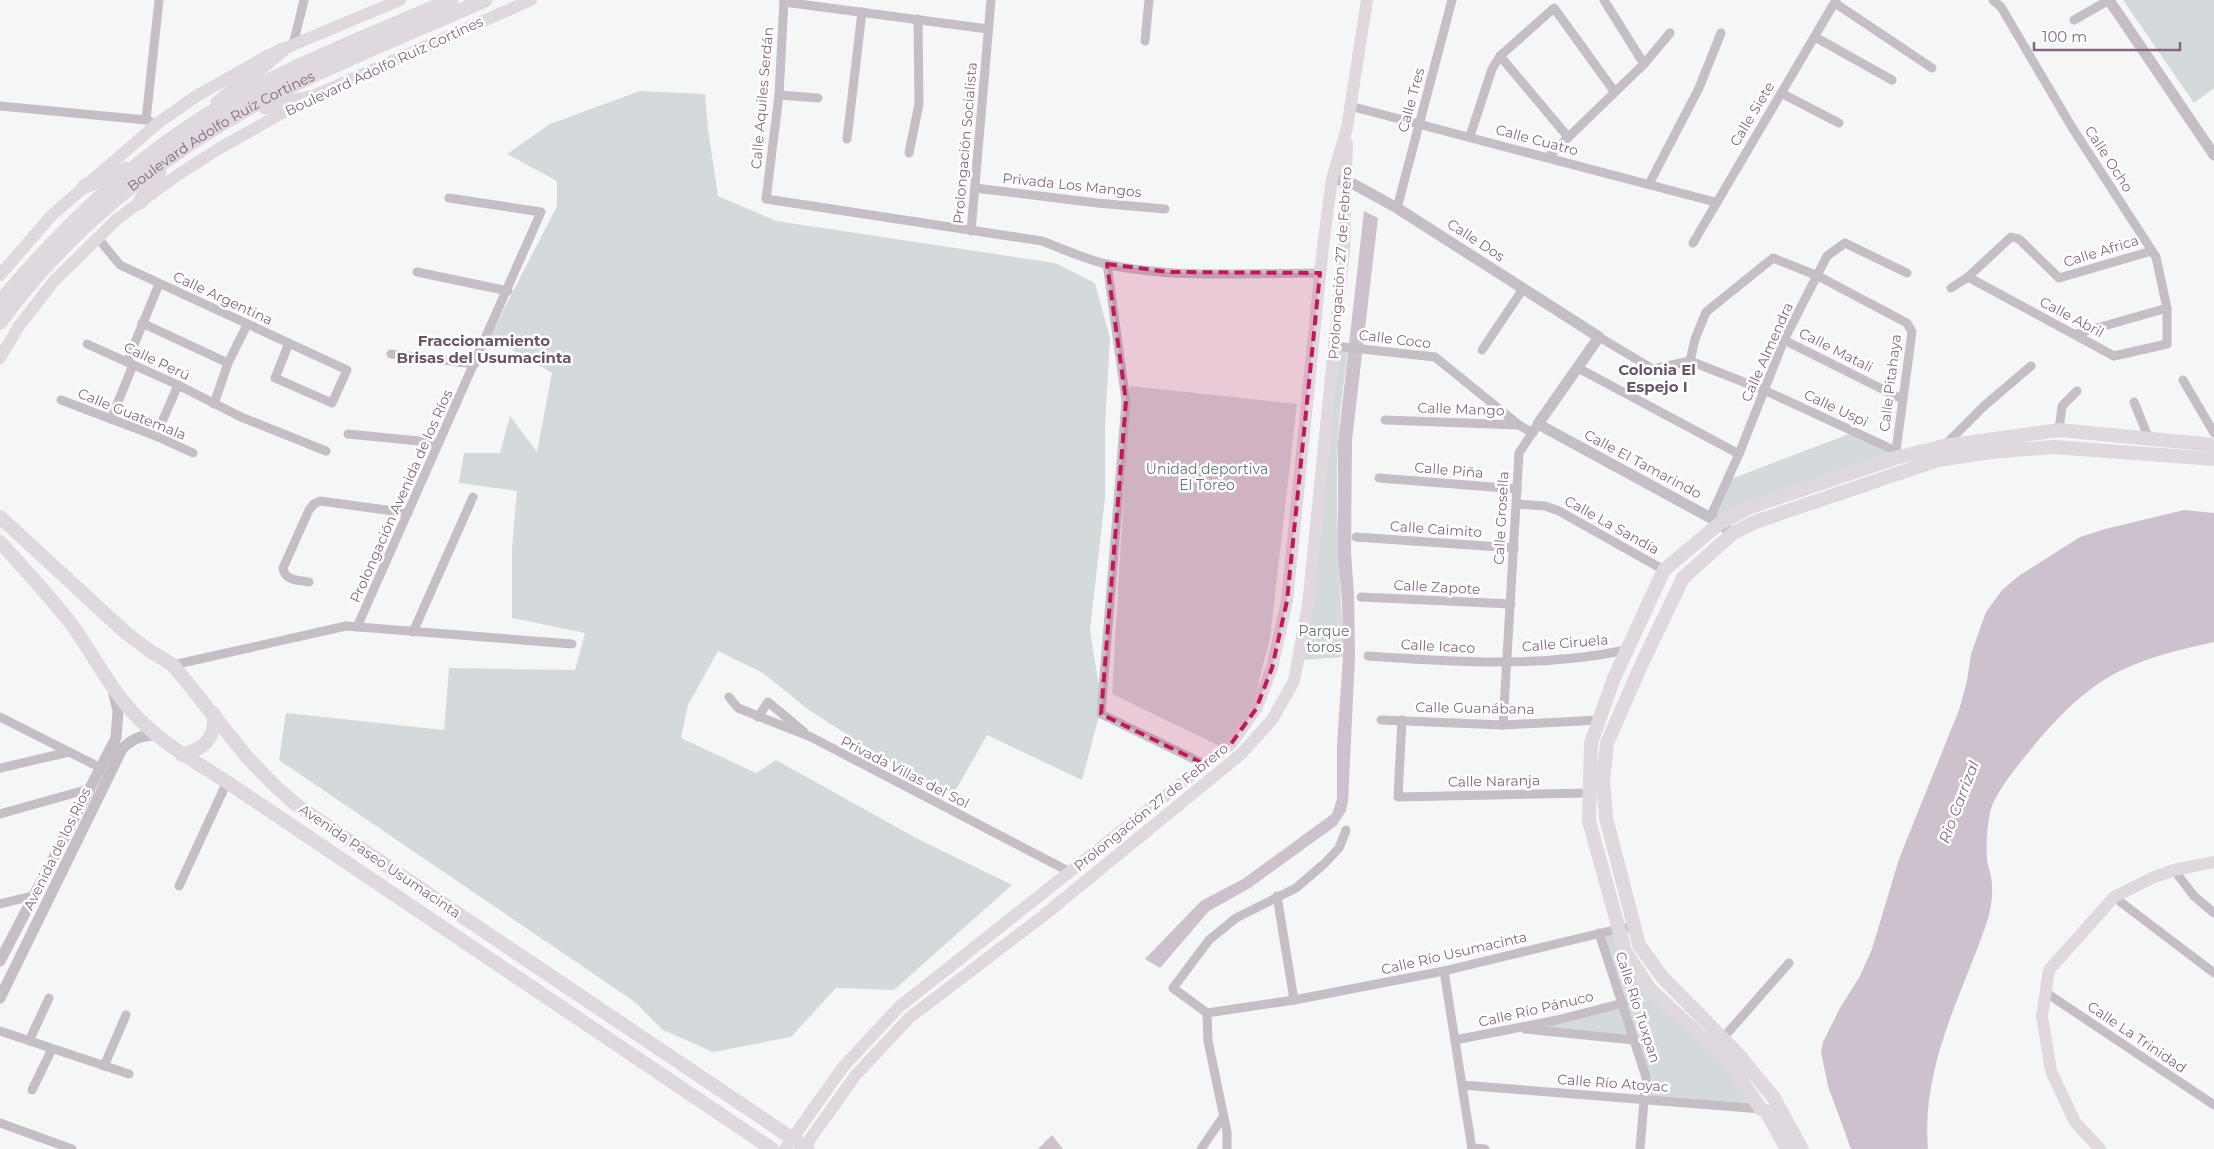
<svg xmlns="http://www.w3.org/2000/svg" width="2214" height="1149" font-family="Montserrat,sans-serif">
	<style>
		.green { fill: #d4dadc }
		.water { fill: #cdc1ce }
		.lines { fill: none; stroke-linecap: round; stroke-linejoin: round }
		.minor { stroke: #c6bec6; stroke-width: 9 }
		.tertiary { stroke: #c6bec6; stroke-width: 11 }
		.secondary { stroke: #dfd8de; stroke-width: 12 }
		.primary { stroke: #dfd8de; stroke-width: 14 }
		.trunk { stroke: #dfd8de; stroke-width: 15 }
		.marked { fill: #c2185b; fill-opacity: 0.2; stroke: #c2185b; stroke-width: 4; stroke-dasharray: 10 6; stroke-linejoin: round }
		.labels { text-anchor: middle; stroke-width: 5; stroke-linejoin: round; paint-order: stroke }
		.street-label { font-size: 14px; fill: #846782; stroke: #fff }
		.park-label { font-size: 14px; fill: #66727b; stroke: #fff }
		.neighbourhood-label { font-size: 15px; font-weight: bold; fill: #695568; stroke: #fff }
		.water-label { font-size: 15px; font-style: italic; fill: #846987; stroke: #fff }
	</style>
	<rect width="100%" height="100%" fill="#f4f7f6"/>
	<g class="green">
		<polygon points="2123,0 2214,0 2214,88 2194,103"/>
		<polygon points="640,91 705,94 708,129 718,196 776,221 1055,263 1095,283 1110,338 1105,426 1105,498 1090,630 1102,705 1082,780 987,735 954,793 891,763 809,710 763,673 718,651 688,705 681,738 756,773 776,760 916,838 1012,885 894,990 836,988 791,1037 713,1052 663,1030 635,1002 279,760 286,713 444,730 449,668 575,670 585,633 512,618 512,548 517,491 459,483 464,453 500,453 510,416 537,452 552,373 490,336 557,206 557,181 507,154 550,124"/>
		<path d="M1334 346 1348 347C1345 379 1339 411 1338 443 1334 515 1342 586 1343 657L1302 660Z"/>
		<polygon points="1130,386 1297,404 1270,638 1253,704 1222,747 1112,694"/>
		<polygon points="1854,432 1896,451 1720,523 1710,518 1726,481"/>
		<polygon points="1618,929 1650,989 1729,1063 1761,1109 1644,1100 1646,1077 1634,1040 1515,1028 1622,1003 1599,933"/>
	</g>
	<g class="water">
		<polygon points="1364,211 1378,218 1352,440 1351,552 1354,595 1355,657 1348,802 1346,811 1337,825 1250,888 1209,911 1160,968 1145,959 1201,901 1243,879 1332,814 1337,799 1337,744 1343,657 1342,599 1338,559 1338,442"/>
		<path d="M2184 510 2214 513V642C2183 649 2152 656 2124 669 2083 688 2051 724 2023 759 2012 773 1994 795 1990 813 1987 828 1986 843 1987 858 1987 864 1990 870 1991 877 1994 892 1991 910 1986 925 1960 999 1921 1068 1928 1149H1851L1828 1086 1821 1052 1823 1042 1840 1008 1860 976 1872 949 1899 859 1959 710 1967 681 1971 654 1986 612 2002 590 2020 575 2080 537 2105 529Z"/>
		<polygon points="1052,1135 1063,1149 1038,1149"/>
	</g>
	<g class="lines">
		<g class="minor">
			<path d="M784 0 779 95 766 199 1042 241C1063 249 1084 259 1106 264 1172 279 1252 273 1320 273"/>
			<polyline points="1604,0 1644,64"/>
			<polyline points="784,2 988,29"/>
			<polyline points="1835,3 1932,68"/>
			<polyline points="2074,20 2109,0"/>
			<polyline points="1815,37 1892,80"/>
			<polyline points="1145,41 1149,0"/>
			<polyline points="293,45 304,0"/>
			<polyline points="1500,56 1568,137"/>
			<polyline points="1781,93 1839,123"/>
			<polyline points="779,95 818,98"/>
			<polyline points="0,106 146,120"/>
			<polyline points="1350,106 1715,202"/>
			<polyline points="150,121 146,120 159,0"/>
			<polyline points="1470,136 1492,69 1500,56 1554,8 1614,91"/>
			<polyline points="847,139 862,12"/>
			<polyline points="909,153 919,104 918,19"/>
			<polyline points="1548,157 1644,64 1670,33"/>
			<polyline points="1649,184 1699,88 1721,33"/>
			<polyline points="975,188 1097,203 1165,209"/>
			<polyline points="1397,208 1452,0"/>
			<polyline points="971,231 991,0"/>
			<polyline points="98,238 120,265 347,370 332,403 275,378 289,343"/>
			<polyline points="1693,243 1836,0"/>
			<polyline points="1107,264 1126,401 1101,714 1206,765"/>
			<polyline points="417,272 508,291"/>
			<polyline points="1968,277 2114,356 2167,344 2167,308 2156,257 2073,129 2001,7 1993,0"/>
			<polyline points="1951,288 1968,277 2011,237 2019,239 2059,278 2152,251"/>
			<polyline points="142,323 228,363"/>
			<polyline points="2076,334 2167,308"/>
			<polyline points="1599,337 1653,369 1690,361 1764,390 1896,451"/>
			<polyline points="1784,340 1902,399"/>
			<polyline points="87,344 178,385 241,417 326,451"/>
			<polyline points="1334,346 1435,357 1519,425"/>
			<polyline points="1482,350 1523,289"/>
			<polyline points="391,354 475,364"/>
			<polyline points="1690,361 1695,339 1706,312 1773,258 1818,276 1907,323 1912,332 1895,458"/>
			<polyline points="127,362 159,284"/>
			<polyline points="1578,368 1739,454"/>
			<polyline points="2183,380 2214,433"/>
			<polyline points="61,400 156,436 193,453"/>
			<polyline points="2134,402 2149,439"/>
			<polyline points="214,404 228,363 247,325"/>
			<polyline points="111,419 133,365"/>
			<polyline points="1385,420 1519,425 1533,433"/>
			<polyline points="2059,430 2062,406 2077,391"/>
			<polyline points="348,434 439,443"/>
			<polyline points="156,436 178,385"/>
			<polyline points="1944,446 1984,406 2031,366"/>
			<polyline points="1379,478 1517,489"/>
			<polyline points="1517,504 1545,506 1559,511 1664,570"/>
			<polyline points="1710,518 1739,454 1784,340 1827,256 1845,243 1907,273"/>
			<polyline points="1356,537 1514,548"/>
			<path d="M309 582C298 580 285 581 283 568L309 510 314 504 320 501 408 513"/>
			<polyline points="1361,597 1511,604"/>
			<polyline points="357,627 541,212 449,198"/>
			<polyline points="413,632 473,497"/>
			<path d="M1368 656C1454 662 1541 668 1626 650"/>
			<polyline points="173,665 346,626 572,644"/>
			<polyline points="729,697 738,708 811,737 1070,872"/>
			<polyline points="0,717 101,768"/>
			<polyline points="758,717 768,702 804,732"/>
			<polyline points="1381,720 1503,725 1599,720"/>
			<polyline points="1402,720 1398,797 1589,793"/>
			<polyline points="1503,725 1519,453 1538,424"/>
			<polyline points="0,768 69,752"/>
			<polyline points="0,814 89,789"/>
			<polyline points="2174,870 2194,896 2214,913"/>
			<polyline points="179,886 227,782"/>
			<polyline points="1277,896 1294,1000 1207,1013 1173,988 1209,940 1236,918 1296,888 1325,863 1339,848 1346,830"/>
			<polyline points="2114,897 2214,973"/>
			<polyline points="0,904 32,896"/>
			<polyline points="1599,933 1646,1077 1640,1149"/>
			<polyline points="1444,971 1472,1149"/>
			<polyline points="2045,992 2214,1105"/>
			<polyline points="1294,1000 1444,971 1618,929 1634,927"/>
			<polyline points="1207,1013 1208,1041 1227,1132 1227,1149"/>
			<polyline points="1525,1029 1634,1040"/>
			<polyline points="0,1031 129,1074"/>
			<polyline points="1723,1038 1789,963"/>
			<polyline points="1455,1040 1557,1020 1623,1003"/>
			<polyline points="29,1041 49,998"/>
			<polyline points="104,1066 126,1015"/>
			<polyline points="1462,1085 1761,1109"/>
			<polyline points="32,1090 52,1049"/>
			<polyline points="0,1123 72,1149"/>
			<polyline points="1472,1148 1485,1149"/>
			<polyline points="1201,1149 1223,1117"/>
		</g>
		<g class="tertiary">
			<polyline points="2109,0 2214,155"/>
			<polyline points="1339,180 1348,181 1397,208 1599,337 1538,424 1720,523 1732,534"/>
			<polyline points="0,961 116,738 118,711 113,690"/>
			<path d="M0 998 122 749C133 738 142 735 157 735"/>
		</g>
		<g class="secondary">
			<polyline points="0,275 52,215 158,123 198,95 269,55 400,0"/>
			<polyline points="0,358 19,326 54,281 117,219 179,174 220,148 309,98 531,0"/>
			<polyline points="785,1149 843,1067 899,1007 1231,744 1256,709 1272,668 1287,601 1323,246 1332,179 1347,128 1367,0"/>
			<polyline points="803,1149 855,1076 909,1018 1043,916 1241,754 1272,720 1294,681 1308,605 1344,248 1347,143"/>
			<polyline points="2100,1149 2075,1122 2051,1071 2042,1016 2049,970 2114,897 2152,878 2174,870 2214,862"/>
		</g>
		<g class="primary">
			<polyline points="0,517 126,633 150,651 173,665 247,757 276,787 298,806 808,1149"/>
			<path d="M0 542C24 569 50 596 72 625 95 657 112 693 141 721 166 746 198 763 227 782L772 1149"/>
			<path d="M182 755C205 749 216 737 214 714"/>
			<polyline points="1787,1149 1766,1111 1761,1109 1729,1063 1650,989 1625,951 1589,821 1591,743 1614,678 1664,570 1720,523 1750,507 1895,458 1944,446 2059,430 2214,445"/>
			<polyline points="1802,1149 1774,1098 1737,1053 1663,978 1639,945 1606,818 1603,781 1607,743 1644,659 1683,578 1732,534 1755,522 1938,460 1991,452 2054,447 2214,459"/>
		</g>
		<g class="trunk">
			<polyline points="218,103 282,50"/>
			<polyline points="265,107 309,98"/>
			<polyline points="85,186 127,169"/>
			<polyline points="140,202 159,172"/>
			<path d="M0 302C62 229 131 161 214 111 288 66 372 35 451 0"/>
			<path id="s1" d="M0 322C76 218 185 136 301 81 362 52 424 27 485 0"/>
		</g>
	</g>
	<path class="marked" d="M1107 264 1169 272 1320 273 1287 601 1272 668 1256 709 1231 744 1206 765 1101 714 1126 401Z"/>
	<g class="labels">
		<g class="street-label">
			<text transform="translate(384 66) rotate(-25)" y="5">Boulevard Adolfo Ruiz Cortines</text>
			<text transform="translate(762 98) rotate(-85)" y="5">Calle Aquiles Serdán</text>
			<text transform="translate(1411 100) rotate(-75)" y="5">Calle Tres</text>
			<text transform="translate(1752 114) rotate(-59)" y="5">Calle Siete</text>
			<text dy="5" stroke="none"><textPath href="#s1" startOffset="295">Boulevard Adolfo Ruíz Cortines</textPath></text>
			<text transform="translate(1537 140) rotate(15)" y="5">Calle Cuatro</text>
			<text transform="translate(965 143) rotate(-85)" y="5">Prolongación Socialista</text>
			<text transform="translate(2109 159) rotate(57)" y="5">Calle Ocho</text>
			<text transform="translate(1072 185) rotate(6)" y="5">Privada Los Mangos</text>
			<text transform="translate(1476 240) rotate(33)" y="5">Calle Dos</text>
			<text transform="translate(2101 251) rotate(-17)" y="5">Calle Africa</text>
			<text transform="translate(1340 263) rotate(-86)" y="5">Prolongación 27 de Febrero</text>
			<text transform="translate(223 298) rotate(25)" y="5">Calle Argentina</text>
			<text transform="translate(2072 317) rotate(28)" y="5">Calle Abril</text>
			<text transform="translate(1395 339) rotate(7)" y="5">Calle Coco</text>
			<text transform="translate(1836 350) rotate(27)" y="5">Calle Matali</text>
			<text transform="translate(1767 352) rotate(-66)" y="5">Calle Almendra</text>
			<text transform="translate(157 361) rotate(25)" y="5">Calle Perú</text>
			<text transform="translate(1890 383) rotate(-83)" y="5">Calle Pitahaya</text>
			<text transform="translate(1836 408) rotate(25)" y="5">Calle Uspi</text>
			<text transform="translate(1461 409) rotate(2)" y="5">Calle Mango</text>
			<text transform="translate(132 414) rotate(22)" y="5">Calle Guatemala</text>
			<text transform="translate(1643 464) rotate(28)" y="5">Calle El Tamarindo</text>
			<text transform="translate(1449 470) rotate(5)" y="5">Calle Piña</text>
			<text transform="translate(401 496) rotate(-66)" y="5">Prolongación Avenida de los Ríos</text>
			<text transform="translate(1501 518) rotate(-87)" y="5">Calle Grosella</text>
			<text transform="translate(1612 525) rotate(29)" y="5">Calle La Sandía</text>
			<text transform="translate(1436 529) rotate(4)" y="5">Calle Caimito</text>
			<text transform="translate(1437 587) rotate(3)" y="5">Calle Zapote</text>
			<text transform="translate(1565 643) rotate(-5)" y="5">Calle Ciruela</text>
			<text transform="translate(1438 646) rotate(3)" y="5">Calle Icaco</text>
			<text transform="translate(1475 708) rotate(1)" y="5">Calle Guanábana</text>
			<text transform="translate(905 772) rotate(27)" y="5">Privada Villas del Sol</text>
			<text transform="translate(1494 781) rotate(-1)" y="5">Calle Naranja</text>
			<text transform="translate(1151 807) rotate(-39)" y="5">Prolongación 27 de Febrero</text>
			<text transform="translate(57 849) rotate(-64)" y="5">Avenida de los Rios</text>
			<text transform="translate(380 861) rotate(34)" y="5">Avenida Paseo Usumacinta</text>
			<text transform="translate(1454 953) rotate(-13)" y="5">Calle Río Usumacinta</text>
			<text transform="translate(1638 1007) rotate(72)" y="5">Calle Río Tuxpan</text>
			<text transform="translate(1536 1009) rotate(-13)" y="5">Calle Río Pánuco</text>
			<text transform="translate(2137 1037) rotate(34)" y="5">Calle La Trinidad</text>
			<text transform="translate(1613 1083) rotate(4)" y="5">Calle Río Atoyac</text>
		</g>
		<g class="park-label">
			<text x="1207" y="474">Unidad deportiva<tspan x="1207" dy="16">El Toreo</tspan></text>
			<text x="1324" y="636">Parque<tspan x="1324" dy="16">toros</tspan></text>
		</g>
		<g class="neighbourhood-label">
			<text x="484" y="346">Fraccionamiento<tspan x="484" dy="17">Brisas del Usumacinta</tspan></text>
			<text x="1657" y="375">Colonia El<tspan x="1657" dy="17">Espejo I</tspan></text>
		</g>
		<g class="water-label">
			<text transform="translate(1959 802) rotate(-69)" y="5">Rio Carrizal</text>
		</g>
	</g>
	<path d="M2034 42v8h146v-8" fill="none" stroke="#846782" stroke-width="2.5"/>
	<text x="2042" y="42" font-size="15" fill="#846782" stroke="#ffffff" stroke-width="4" paint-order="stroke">100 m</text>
</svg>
